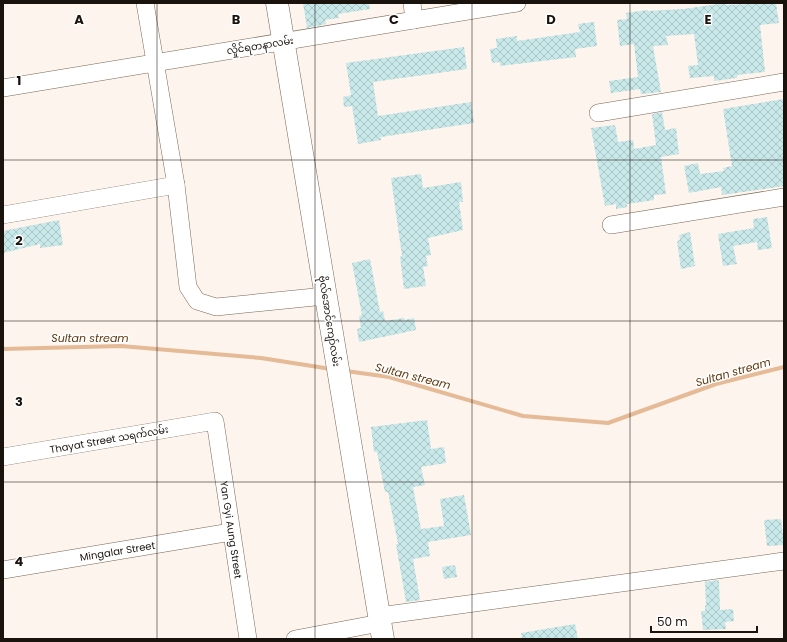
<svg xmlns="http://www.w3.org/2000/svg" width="787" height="642" font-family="Poppins,'Noto Sans Myanmar',sans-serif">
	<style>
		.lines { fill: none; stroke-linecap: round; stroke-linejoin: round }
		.stream { stroke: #e5ba96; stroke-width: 4 }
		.building { fill: url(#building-cross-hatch) }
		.street-casing { stroke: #796757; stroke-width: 18 }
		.secondary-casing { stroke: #796757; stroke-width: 23 }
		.street { stroke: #fff; stroke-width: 17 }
		.secondary { stroke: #fff; stroke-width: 22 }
		.grid { fill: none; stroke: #1a130d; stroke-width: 1; stroke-opacity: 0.55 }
		.labels { text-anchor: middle; stroke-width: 3; stroke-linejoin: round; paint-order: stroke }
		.street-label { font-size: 10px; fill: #1a130d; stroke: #fff }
		.water-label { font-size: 11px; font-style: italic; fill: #5e350a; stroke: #fff }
		.grid-label { font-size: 13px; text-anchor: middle; font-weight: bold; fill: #1a130d; stroke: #fff; stroke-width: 3; stroke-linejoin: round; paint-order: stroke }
	</style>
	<defs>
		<pattern id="building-cross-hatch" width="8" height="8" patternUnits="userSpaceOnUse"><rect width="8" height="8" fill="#c8e8e9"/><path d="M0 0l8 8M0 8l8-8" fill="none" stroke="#abc6c7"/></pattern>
	</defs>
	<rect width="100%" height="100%" fill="#fdf4ed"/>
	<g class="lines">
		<g class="stream">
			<polyline points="3,349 121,346 261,358 331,369"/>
			<polyline points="346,371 389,377 523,416 608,423 716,384 784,367"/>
		</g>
	</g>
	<g class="building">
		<polygon points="303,3 369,3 370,9 338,14 339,18 325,20 326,24 307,28"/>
		<polygon points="725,3 725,5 776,3 779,23 760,25 765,72 737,75 737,78 714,81 714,76 690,78 688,66 698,65 694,34 666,36 668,45 653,46 661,92 641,94 640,89 611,93 609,81 638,77 634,44 620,46 617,20 627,19 626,13 648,10 648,11 684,9"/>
		<polygon points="594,22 597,46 575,49 576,57 500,66 500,62 492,63 490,49 497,48 496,39 517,36 517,41 580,32 578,24"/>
		<polygon points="464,47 467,69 373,82 378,116 471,102 474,123 381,137 381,140 358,144 352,106 344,107 343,97 351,95 346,63"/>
		<polygon points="784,99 784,186 722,195 721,187 689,193 684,166 698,163 700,174 724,171 723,168 732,166 723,109"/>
		<polygon points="662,112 665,130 676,128 679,154 661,157 666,194 654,195 654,200 627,204 627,207 616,209 616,204 605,206 591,128 615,125 618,142 633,140 634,149 656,145 652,114"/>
		<polygon points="421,174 423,188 461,182 463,202 459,202 463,230 428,238 431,255 426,256 428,266 423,267 426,286 404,289 400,257 402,256 391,178"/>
		<polygon points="767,217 772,248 758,250 757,242 733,246 737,264 723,266 718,234 754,228 753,219"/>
		<polygon points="59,220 63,245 40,248 40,244 3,253 3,231"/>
		<polygon points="690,232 695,266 681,269 677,241 680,240 679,235"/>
		<polygon points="370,259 380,312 383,311 385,321 404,318 405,320 414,318 416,330 359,342 357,329 361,328 359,316 362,315 352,263"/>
		<polygon points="427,420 431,449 444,447 446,463 421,467 425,485 413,487 421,529 444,526 440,499 464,495 471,535 428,542 430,556 413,559 420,600 406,602 396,544 398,544 388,492 385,492 377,452 374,452 371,427"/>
		<polygon points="781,519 784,545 767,546 764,520"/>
		<polygon points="455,565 457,577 444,579 442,567"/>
		<polygon points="719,580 720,610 733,609 734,621 725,622 726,629 703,630 701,611 705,611 705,606 706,605 705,582"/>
		<polygon points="575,624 578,639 522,639 521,633"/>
	</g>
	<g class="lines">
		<g class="street-casing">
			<g id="street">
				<polyline points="412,3 414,20"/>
				<polyline points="3,88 517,3"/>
				<polyline points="598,113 784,82"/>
				<polyline points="176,185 188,287 197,301 216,307 325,296"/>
				<polyline points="3,215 176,185 145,3"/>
				<polyline points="611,225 784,197"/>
				<path id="s1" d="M3 457 215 421 248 639"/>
				<path id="s2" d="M3 570 231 532"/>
				<polyline points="379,616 784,561"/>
				<polyline points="295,639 380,623"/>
			</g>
		</g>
		<g class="secondary-casing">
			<polyline id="secondary" points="277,3 383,639"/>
		</g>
		<use href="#street" class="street"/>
		<use href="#secondary" class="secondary"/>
	</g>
	<path class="grid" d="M157 3V639M315 3V639M472 3V639M630 3V639M3 160H784M3 321H784M3 482H784"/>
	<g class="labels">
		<g class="street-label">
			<text transform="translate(260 45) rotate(-9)" y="4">လှိုင်ရတနာလမ်း</text>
			<text transform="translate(330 321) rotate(81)" y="4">ဗိုလ်အောင်ကျော်လမ်း</text>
			<text transform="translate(109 439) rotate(-10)" y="4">Thayat Street သရက်လမ်း</text>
			<text dy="4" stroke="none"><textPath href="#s1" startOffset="325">Yan Gyi Aung Street</textPath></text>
			<text dy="4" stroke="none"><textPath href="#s2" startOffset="116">Mingalar Street</textPath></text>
		</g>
		<g class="water-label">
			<text x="90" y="342">Sultan stream</text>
			<text transform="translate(733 372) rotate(-16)" y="4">Sultan stream</text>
			<text transform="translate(413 376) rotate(14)" y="4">Sultan stream</text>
		</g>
	</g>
	<g class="grid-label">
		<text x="79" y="24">A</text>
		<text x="236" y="24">B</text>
		<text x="394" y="24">C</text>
		<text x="551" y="24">D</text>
		<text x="708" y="24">E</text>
		<text x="19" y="85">1</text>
		<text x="19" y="245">2</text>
		<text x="19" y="406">3</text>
		<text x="19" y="566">4</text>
	</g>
	<rect width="787" height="642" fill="none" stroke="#1a130d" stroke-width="8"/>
	<path d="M651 626v6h106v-6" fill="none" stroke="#1a130d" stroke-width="2"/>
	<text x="657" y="626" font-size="12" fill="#1a130d" stroke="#ffffff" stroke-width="3" paint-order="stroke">50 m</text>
</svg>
